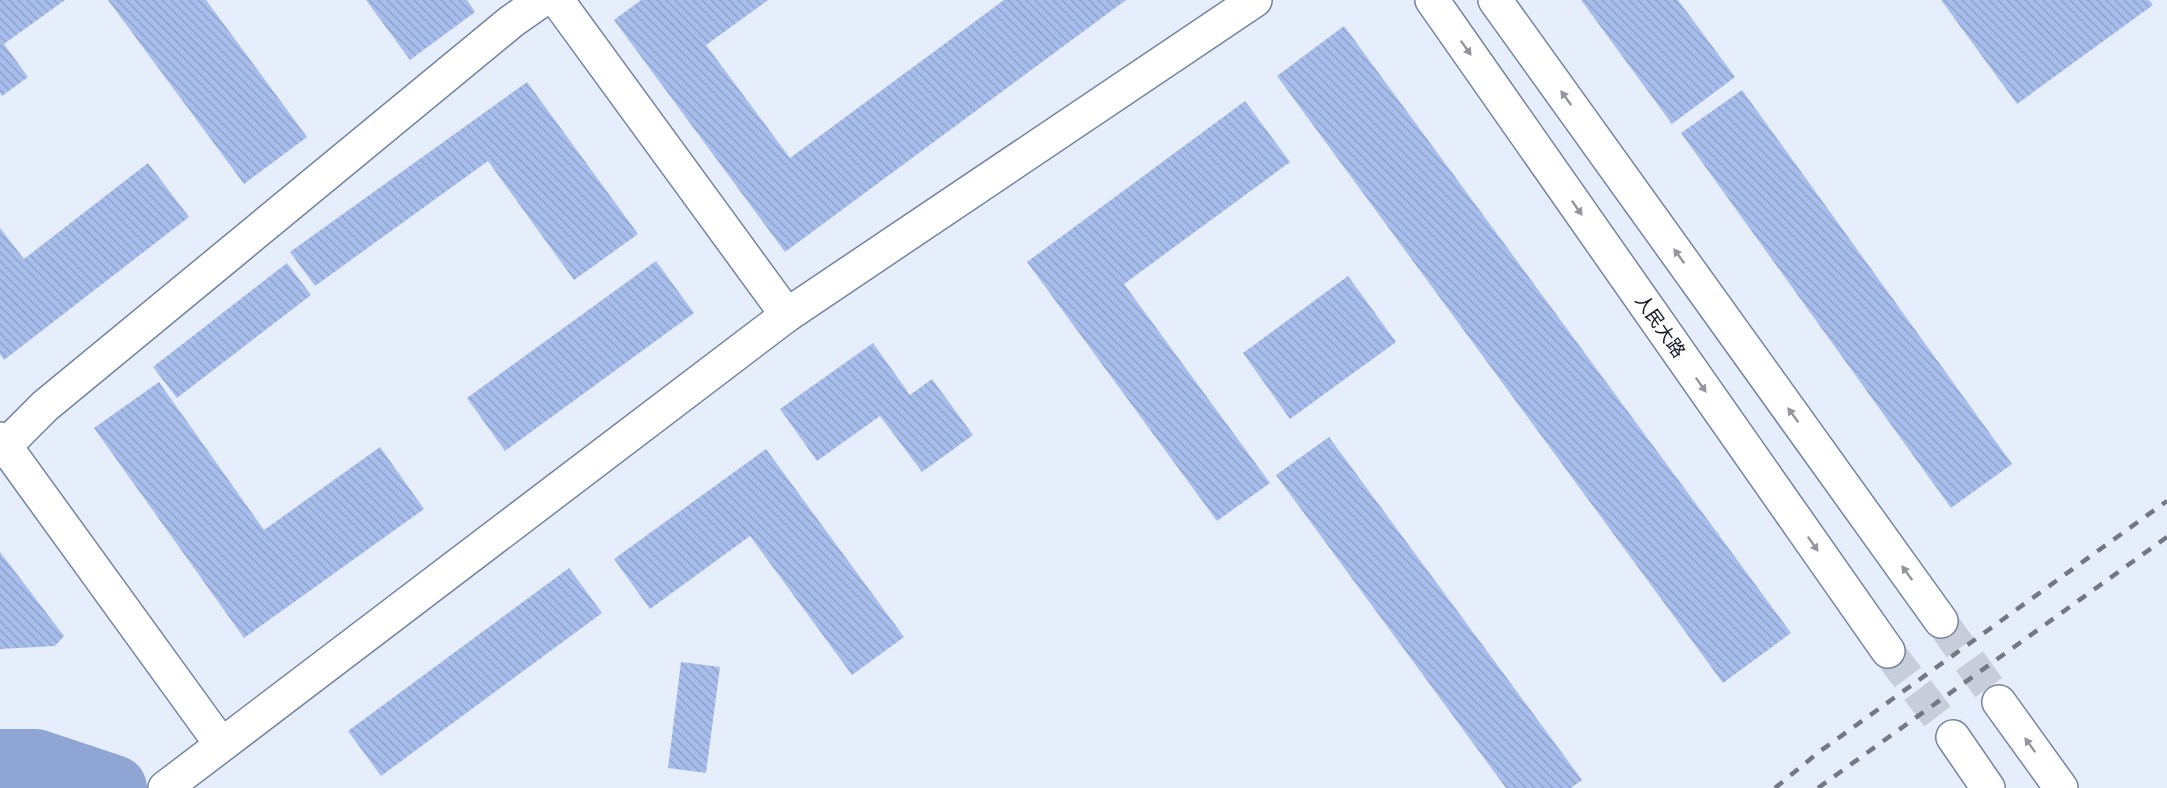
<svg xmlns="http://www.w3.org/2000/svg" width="2167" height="788" font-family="'Noto Serif','Noto Sans SC',serif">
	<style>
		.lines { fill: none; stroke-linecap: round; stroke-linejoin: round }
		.river { stroke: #8fa5d3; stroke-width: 66 }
		.building { fill: url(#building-back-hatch) }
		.major-tunnel { stroke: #c7ceda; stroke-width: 33; stroke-dasharray: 33 16; stroke-linecap: butt }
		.minor-casing { stroke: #74839f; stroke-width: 36 }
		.major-casing { stroke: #74839f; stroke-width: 36 }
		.minor { stroke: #fff; stroke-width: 33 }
		.major { stroke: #fff; stroke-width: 33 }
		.rail { stroke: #727884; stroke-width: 4.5; stroke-dasharray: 10 10; stroke-linecap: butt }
		.oneway { fill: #94969b }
		.labels { text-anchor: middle; stroke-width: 4.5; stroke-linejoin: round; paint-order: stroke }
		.street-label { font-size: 18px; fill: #111621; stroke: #fbfbfb }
	</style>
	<defs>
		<pattern id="building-back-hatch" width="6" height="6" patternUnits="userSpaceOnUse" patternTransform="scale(1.5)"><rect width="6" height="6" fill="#a7beec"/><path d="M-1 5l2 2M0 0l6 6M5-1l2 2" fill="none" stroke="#8fa3ca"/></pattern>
	</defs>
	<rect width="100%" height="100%" fill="#e7eefb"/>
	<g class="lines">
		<polyline class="river" points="0,762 36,762 114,788"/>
	</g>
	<g class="building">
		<polygon points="0,0 65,0 4,44 28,77 2,96 0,93"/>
		<polygon points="108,0 206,0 307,137 244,184"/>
		<polygon points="366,0 467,0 475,12 410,60"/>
		<polygon points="641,0 768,0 706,45 790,158 1004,0 1126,0 785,252 614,20"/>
		<polygon points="1581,0 1678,0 1735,77 1672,124"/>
		<polygon points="1941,0 2149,0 2153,5 2017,104"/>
		<polygon points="1344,26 1791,633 1723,683 1277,76"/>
		<polygon points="527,82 638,234 574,280 488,161 315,286 290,252"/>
		<polygon points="1742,90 2012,464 1951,508 1681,133"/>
		<polygon points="1245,101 1290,162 1124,284 1270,483 1217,521 1027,262"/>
		<polygon points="148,163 189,217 4,360 0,354 0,228 24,259"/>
		<polygon points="656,261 694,313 505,451 467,398"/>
		<polygon points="287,263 311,295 177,398 153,367"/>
		<polygon points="1348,276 1396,342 1290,419 1243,353"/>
		<polygon points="873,343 910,395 932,379 973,435 922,472 880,416 817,461 780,409"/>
		<polygon points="159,382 264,530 380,447 424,509 244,638 94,428"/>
		<polygon points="1329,437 1582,780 1571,788 1506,788 1276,475"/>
		<polygon points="766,449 904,637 852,675 750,536 650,609 614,559"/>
		<polygon points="0,552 64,636 55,646 0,649"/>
		<polygon points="569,568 602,613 381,776 348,731"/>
		<polygon points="681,662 720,667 706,773 668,768"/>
	</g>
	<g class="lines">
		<g class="major-tunnel">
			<polyline points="1941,621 1999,702"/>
			<polyline points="1888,651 1953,737"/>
		</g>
		<g class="minor-casing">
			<g id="minor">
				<polyline points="557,0 787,315"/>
				<polyline points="0,439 221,744"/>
				<polyline points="0,451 45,406 512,21 542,0"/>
				<polyline points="165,788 787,315 1255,0"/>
			</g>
		</g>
		<g class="major-casing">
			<g id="major">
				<polyline points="1432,0 1888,651"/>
				<polyline points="1495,0 1941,621"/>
				<polyline points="1999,702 2061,788"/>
				<polyline points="1953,737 1988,788"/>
			</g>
		</g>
		<use href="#minor" class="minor"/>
		<use href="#major" class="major"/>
		<g class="rail">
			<polyline points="1775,788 1819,752 2167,501"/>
			<polyline points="1818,788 2167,537"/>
		</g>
	</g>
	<defs><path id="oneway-solid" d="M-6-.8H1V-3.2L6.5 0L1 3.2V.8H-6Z" transform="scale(1.5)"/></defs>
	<g class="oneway">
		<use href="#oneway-solid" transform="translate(1466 48) rotate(55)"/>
		<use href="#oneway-solid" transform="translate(1566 98) rotate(-126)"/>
		<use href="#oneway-solid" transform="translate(1577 208) rotate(55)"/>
		<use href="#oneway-solid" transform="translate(1679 256) rotate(-126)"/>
		<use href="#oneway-solid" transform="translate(1701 385) rotate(55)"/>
		<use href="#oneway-solid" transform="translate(1793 415) rotate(-126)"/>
		<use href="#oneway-solid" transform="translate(1813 544) rotate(55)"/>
		<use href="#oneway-solid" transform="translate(1907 573) rotate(-126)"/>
		<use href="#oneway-solid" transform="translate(2030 745) rotate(-126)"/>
	</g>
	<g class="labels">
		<g class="street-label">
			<text transform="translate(1660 326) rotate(55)" y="6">人民大路</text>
		</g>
	</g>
</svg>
